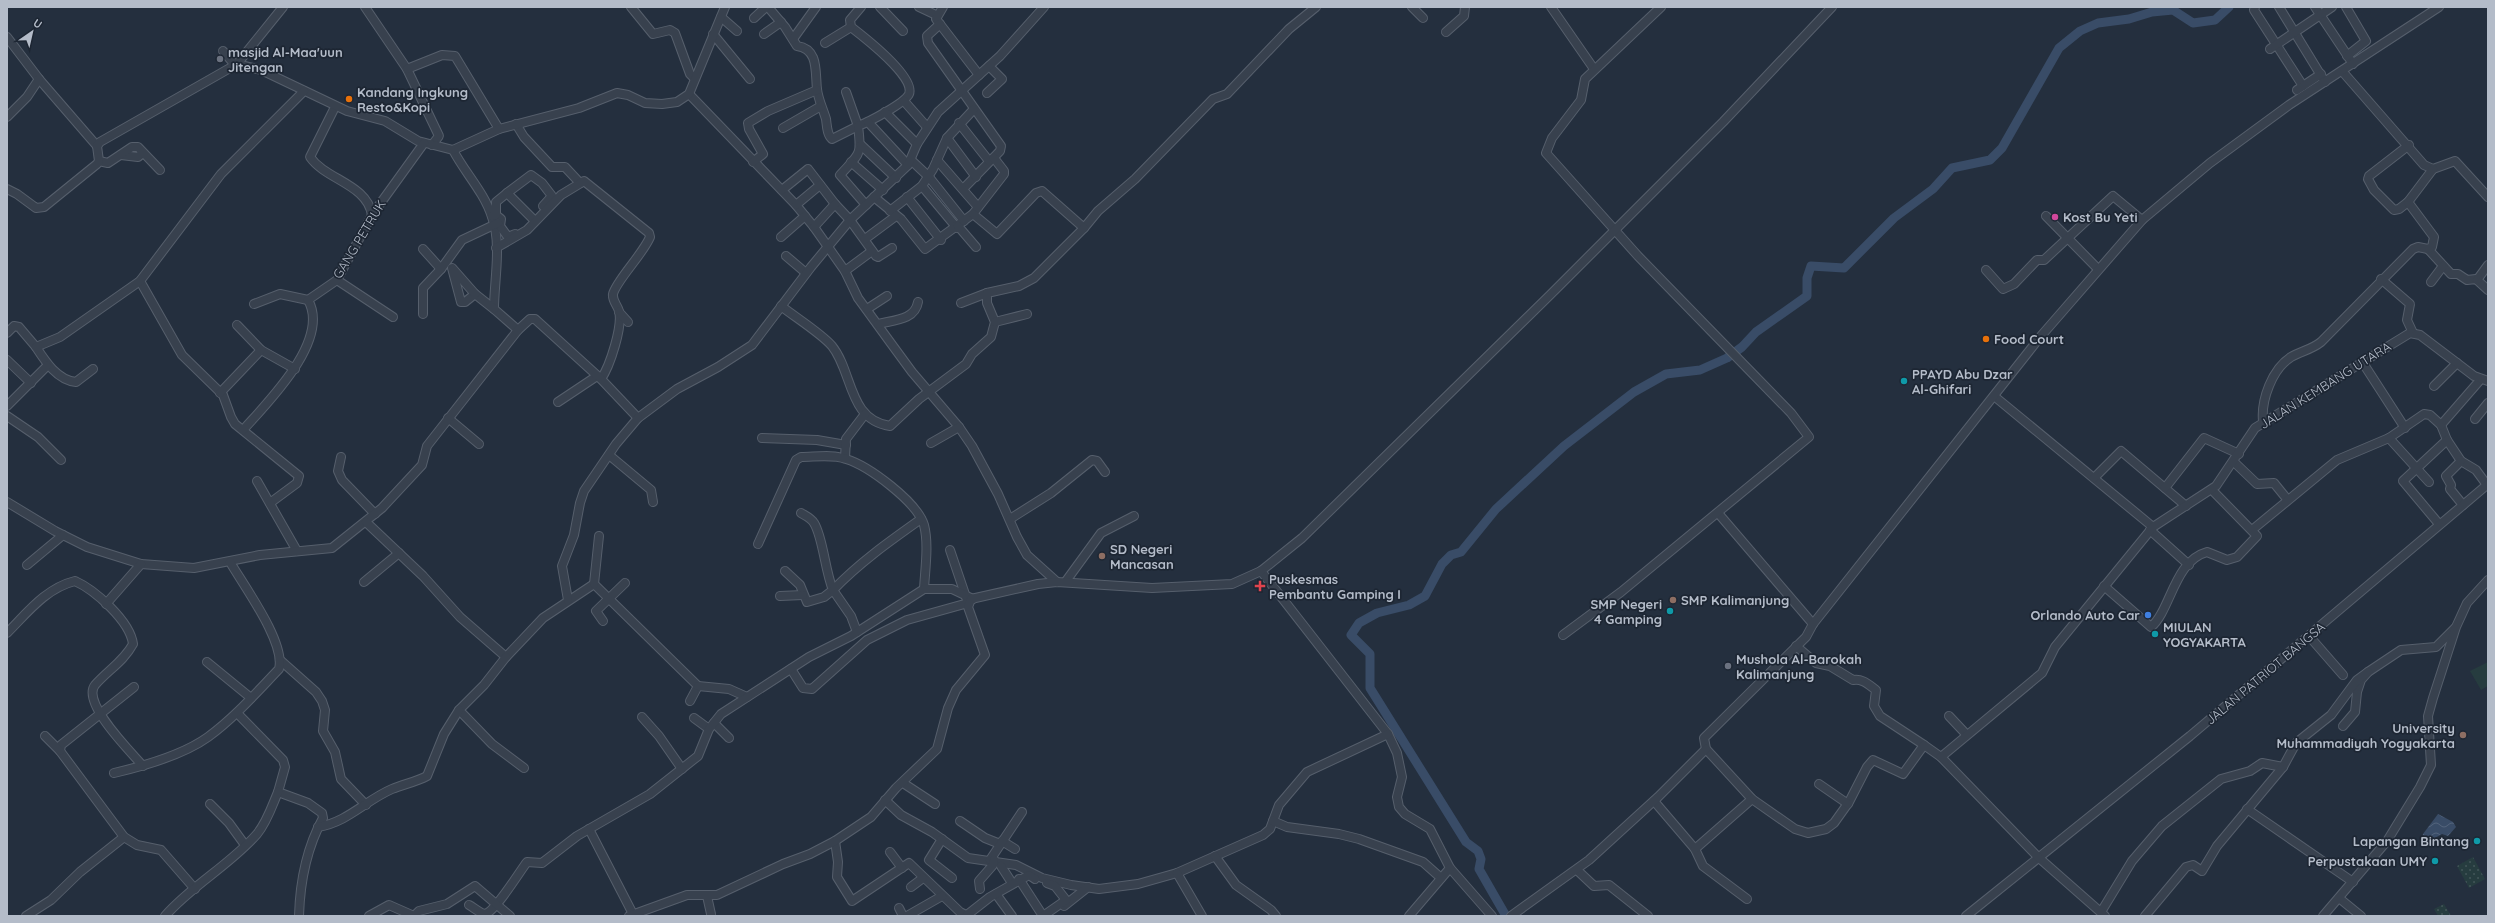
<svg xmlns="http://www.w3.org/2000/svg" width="2495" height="923" font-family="Quicksand,sans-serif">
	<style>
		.grass { fill: url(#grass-dots) }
		.pitch { fill: #263c3f }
		.water { fill: url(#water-waves) }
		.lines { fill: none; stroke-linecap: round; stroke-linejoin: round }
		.river { stroke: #394c67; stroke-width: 9 }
		.minor-casing { stroke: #565f6c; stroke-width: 10 }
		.minor { stroke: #38414e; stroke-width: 8 }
		.worship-dot { fill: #6b7280; stroke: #1d2633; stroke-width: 1.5 }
		.food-dot { fill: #e8710a; stroke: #1d2633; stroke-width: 1.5 }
		.hotel-dot { fill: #d1479c; stroke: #1d2633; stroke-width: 1.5 }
		.culture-dot { fill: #0f9aa8; stroke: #1d2633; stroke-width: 1.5 }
		.education-dot { fill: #8d6e63; stroke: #1d2633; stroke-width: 1.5 }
		.health-dot { fill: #e0444e; stroke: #1d2633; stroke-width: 1.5 }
		.shop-dot { fill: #3f7fe0; stroke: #1d2633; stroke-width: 1.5 }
		.labels { text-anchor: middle; stroke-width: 3.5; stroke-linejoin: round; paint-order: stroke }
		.poi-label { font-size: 13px; font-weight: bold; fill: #b4bcc9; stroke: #1d2633; text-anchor: start }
		.street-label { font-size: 13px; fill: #b4bcc9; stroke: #1d2633 }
	</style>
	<defs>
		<pattern id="grass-dots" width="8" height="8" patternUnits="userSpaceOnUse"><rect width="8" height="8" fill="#263c3f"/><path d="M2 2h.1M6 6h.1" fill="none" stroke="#435659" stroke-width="1.8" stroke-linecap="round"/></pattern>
		<pattern id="water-waves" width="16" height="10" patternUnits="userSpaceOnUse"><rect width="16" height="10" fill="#394c67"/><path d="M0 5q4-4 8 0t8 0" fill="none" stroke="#53647b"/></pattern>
	</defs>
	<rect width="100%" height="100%" fill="#242f3e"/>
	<g class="grass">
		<polygon points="2473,857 2485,879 2469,888 2457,866"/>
		<polygon points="2444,904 2451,916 2438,916 2434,909"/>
	</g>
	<polygon class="pitch" points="2488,662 2488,686 2481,690 2470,671"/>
	<polygon class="water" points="2438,814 2453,822 2456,827 2448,836 2442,834 2426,843 2422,838 2423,834"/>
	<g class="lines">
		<polyline class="river" points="1506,916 1479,869 1481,859 1478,851 1466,842 1370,688 1370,654 1351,635 1359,623 1377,613 1409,605 1425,596 1442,564 1451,555 1461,552 1496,509 1564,446 1634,392 1666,374 1700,370 1727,358 1742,347 1756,332 1807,296 1807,278 1811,266 1844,268 1894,218 1933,189 1952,168 1990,160 2002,148 2059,48 2080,31 2098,23 2129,19 2152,12 2173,10 2193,23 2215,20 2229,7"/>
		<g class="minor-casing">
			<g id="minor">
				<polyline points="365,7 407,69 439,136 432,145"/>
				<polyline points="631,7 653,34 670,30 675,33 690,74 694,78"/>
				<path d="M768 7 785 27 797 46C819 49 815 72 817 89 818 99 823 109 826 119 827 126 827 135 832 139L858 126 846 92"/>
				<path d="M861 7 850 20 851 27C864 37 916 77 909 94 905 103 869 122 858 126 862 156 860 153 840 175L866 205"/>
				<polyline points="880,7 903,31"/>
				<polyline points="919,7 936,15"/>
				<polyline points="943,7 936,19 979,75"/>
				<polyline points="1412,7 1423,18"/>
				<polyline points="1551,7 1594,69"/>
				<polyline points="2255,7 2254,10 2303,86"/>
				<polyline points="2279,7 2325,82"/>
				<polyline points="2315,7 2353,64"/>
				<polyline points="2346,7 2366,41 2347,56"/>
				<polyline points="721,17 737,31"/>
				<polyline points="754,18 766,7"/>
				<polyline points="940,24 927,36 928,43 1001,146 1000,151 963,189"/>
				<polyline points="1446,32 1464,16 1465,7"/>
				<polyline points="713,34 750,79"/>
				<polyline points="764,34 781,22"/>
				<polyline points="7,37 39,79 97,146"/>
				<polyline points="793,39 816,7"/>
				<polyline points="825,43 851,27"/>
				<polyline points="2270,49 2332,7"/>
				<polyline points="223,51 235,65"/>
				<polyline points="237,64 283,7"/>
				<polyline points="407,69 442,55 455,56 499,129"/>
				<polyline points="2342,71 2424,165 2433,169 2455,161 2488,197"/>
				<polyline points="2297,90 2321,74"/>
				<polyline points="987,93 1002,79 989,66"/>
				<polyline points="689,94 796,205 814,227 845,271 858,298 890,342 912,372 959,427 972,446 998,494 1017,537 1027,555 1057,582"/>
				<polyline points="904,101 927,127"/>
				<path d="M335 107 310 157C326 180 367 184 372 215"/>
				<polyline points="885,112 917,144"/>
				<polyline points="7,117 27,97 39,79"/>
				<polyline points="868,122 908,165"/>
				<polyline points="959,123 989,161"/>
				<polyline points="516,124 524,137 552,167 565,167 580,183"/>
				<polyline points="783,128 821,106"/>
				<polyline points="947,138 976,177"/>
				<polyline points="861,145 896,178"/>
				<path d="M453 150C465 173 484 192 492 217 502 244 494 281 494 309L518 330"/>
				<polyline points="121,155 138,157 143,153"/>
				<polyline points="911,160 929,177 964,221"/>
				<polyline points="937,160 978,207"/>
				<polyline points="99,161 108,163 132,147 138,147 160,170"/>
				<polyline points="753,162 763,154 749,129 748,123 768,111 817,90"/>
				<polyline points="851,162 883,190"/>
				<polyline points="922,186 957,228"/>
				<polyline points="7,189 17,194 36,208 44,207 97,164 99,161 97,146 100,142 237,64 261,70 347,111 385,121 418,141 453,150 499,129 579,108 617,93 628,95 645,103 662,104 677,102 689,94 725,7"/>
				<polyline points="782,190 808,169 835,204 850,220 876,256 878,257 892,248"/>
				<polyline points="507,193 531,175 542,183 552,196 543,206"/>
				<polyline points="874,197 901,219 925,249 973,214 1004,174 1004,171 994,158"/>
				<polyline points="907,197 941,240"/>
				<polyline points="2408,202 2399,209 2394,210 2374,190 2368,179 2369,176 2409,145"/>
				<polyline points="796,205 820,185"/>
				<polyline points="890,211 922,186 933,169 947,138 974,109"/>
				<polyline points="973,214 997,234 1036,193 1042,191 1084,228 1098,211 1135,179 1213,99 1227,94 1289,29 1316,7"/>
				<polyline points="496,215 501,219 500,226 508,237 515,234"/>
				<polyline points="492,216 496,215 496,202 507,193 533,219"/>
				<polyline points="2046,216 2098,269"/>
				<polyline points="958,226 976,247"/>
				<polyline points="814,227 835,204"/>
				<polyline points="781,237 805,216"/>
				<polyline points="865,239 896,216"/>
				<path d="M496 248 527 230 561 195 584 181 649 233 650 237C643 254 616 281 613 294 612 301 617 304 619 311 623 326 610 366 601 379"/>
				<polyline points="423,249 441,269"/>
				<polyline points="2428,249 2451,274 2458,274 2467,280 2476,279 2488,290"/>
				<polyline points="786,256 806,273"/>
				<polyline points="452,268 461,302 465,302 475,294 494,309"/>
				<polyline points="453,269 475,294"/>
				<polyline points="1986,270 2003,289 2014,284 2037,260 2044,260 2113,196 2142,220"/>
				<polyline points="845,271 872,251"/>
				<polyline points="2381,279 2410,304 2407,320 2413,333"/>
				<polyline points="337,280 393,317"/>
				<polyline points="2477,280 2488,265"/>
				<polyline points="140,281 182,355 223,395 231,417 235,424 299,476 297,483 270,503"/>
				<polyline points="2431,282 2443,266"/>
				<polyline points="961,303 987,293"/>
				<polyline points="254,304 280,294 308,300"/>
				<path d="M781 306C795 317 822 334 832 346 853 372 848 420 890 426L919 399 966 364 972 354 991 337 995 322 987 303V293L1019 286 1034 278 1084 228"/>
				<polyline points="867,309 887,296"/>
				<polyline points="619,312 628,322"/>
				<polyline points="423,314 423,288 441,269 462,240 498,223"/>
				<polyline points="995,322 1027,314"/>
				<path d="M878 324C894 320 915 320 918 302"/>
				<polyline points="237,325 261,350 295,369"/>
				<polyline points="7,333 14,326 19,327 36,347"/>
				<polyline points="7,360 31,383"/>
				<polyline points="2363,363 2405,428"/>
				<path d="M93 369 76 382C57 380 45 361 36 347L60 337 140 281 221 174 304 91"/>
				<polyline points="2434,386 2457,363"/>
				<polyline points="220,393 261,350"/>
				<polyline points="1994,396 2153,527"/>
				<polyline points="558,402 597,376"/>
				<polyline points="7,406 47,366"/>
				<polyline points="7,416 38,437 61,460"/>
				<polyline points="448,418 479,444"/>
				<polyline points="2475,419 2488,403"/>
				<path d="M2263 421C2261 400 2272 369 2291 357 2301 351 2311 350 2321 342L2413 249 2418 247 2428 249 2432 247 2434 237 2408 202 2433 169"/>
				<polyline points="2441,425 2447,440 2461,461 2476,470 2487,485"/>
				<path d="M243 430C268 402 331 340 308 300L337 280 372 215 424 143"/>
				<polyline points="762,438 817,440 846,445"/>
				<polyline points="2389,438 2429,482"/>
				<polyline points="931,443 959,427"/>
				<polyline points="609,455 651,490 653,502"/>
				<polyline points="341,457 338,471 342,480 375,514"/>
				<polyline points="845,458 846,439 865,414"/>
				<polyline points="2461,461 2446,476 2451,485 2450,489 2463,505"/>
				<polyline points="2234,462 2257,484 2274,483 2287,499"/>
				<polyline points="2094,478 2121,451 2186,506"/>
				<polyline points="257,481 297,551"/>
				<polyline points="2165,488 2204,438 2239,454"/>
				<polyline points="7,502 55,531 87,547 141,564 194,568 260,555 332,548 382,508 422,465 427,446 518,330 530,319 535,319 601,379 638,418 677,389 718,367 752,345 811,267 850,220 908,165 917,144 938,112 1000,56 1044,7"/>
				<polyline points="1718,513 1813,624"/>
				<polyline points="1010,519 1051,493 1092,460 1097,461 1105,472"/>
				<polyline points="366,522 423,576 460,617 506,657 543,618 594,584 698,686 690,701"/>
				<polyline points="2439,524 2403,481 2447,440"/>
				<polyline points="2150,530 2189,565"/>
				<polyline points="2252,530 2337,460 2389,438 2424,414 2430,415 2441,425 2481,379"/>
				<path d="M758 544 796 460 801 457C815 457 833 454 846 459 869 466 917 502 924 525 929 544 925 570 924 589"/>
				<polyline points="27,565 63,535"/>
				<path d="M785 571 800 585 807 602 824 597 833 590C825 571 823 537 814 523 811 518 806 516 801 513"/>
				<polyline points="1261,571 1388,734 1397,753 1402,777 1397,797 1399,807 1405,814 1430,829 1450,868 1492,916"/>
				<polyline points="1066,581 1101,533 1134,516"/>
				<polyline points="364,582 399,553"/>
				<polyline points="594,584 599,536"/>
				<path d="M2104 586 2151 627C2171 610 2174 561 2207 552L2227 560 2237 557 2257 536 2212 490"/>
				<polyline points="780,596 803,595"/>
				<polyline points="568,600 562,566 574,535 580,503 584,491 616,444 638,418"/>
				<polyline points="106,604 141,564"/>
				<polyline points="603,621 596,611 625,583"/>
				<path d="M857 632 851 616 833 590C860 562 890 541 921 519"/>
				<path d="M7 633C27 613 46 588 75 581 95 590 130 621 133 644 124 661 107 671 95 685 81 703 131 752 143 766"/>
				<polyline points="1563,635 1621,592 1809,437 1791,413 1638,256 1546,153 1552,138 1581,100 1585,79 1661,7"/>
				<polyline points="2309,636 2343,675"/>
				<path d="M1796 646 1816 663 1830 666 1853 680C1862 678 1869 685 1876 690L1874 706 1880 716 1924 745"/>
				<polyline points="506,657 484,685 459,710 492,744 524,768"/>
				<polyline points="280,660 316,692 322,701 325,710 323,731 335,752 341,779 366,805"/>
				<polyline points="207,662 251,698"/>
				<polyline points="791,669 803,688 812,689 867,640 907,620 968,603 950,550"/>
				<polyline points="698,686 729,689 747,697"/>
				<polyline points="134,687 61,745 60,751 124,837 137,845 161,850 195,889"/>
				<path d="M237 713 283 760 285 767 278 792 308 803 322 813 323 818C306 849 300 881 299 916"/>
				<polyline points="1949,716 1966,734"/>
				<polyline points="642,717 659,736 682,769"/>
				<polyline points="694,718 709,729"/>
				<polyline points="714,723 729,738"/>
				<polyline points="2343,726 2355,712 2357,692 2361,680 2368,672 2401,650 2436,647 2455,628"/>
				<polyline points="45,736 60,751"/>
				<polyline points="1941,757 1924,745 1903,774 1873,760 1867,767 1849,802 1834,823 1826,829 1808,833 1795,829 1752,799 1706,749 1704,738 1806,637 1813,624 2041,336 2142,220 2210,163 2289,105 2439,7"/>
				<path d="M114 773C144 766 183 755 208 737 235 717 256 693 279 669 286 643 244 586 230 562"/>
				<polyline points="903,783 935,804"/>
				<polyline points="1819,784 1848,804"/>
				<polyline points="885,800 901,815 932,832 968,858 1016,865 1042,878 1071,885 1099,889 1138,884 1177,873 1263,835 1270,829 1279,805 1307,772 1388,734"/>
				<polyline points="1654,801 1695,849 1703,866 1747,899"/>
				<polyline points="210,804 229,823 245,845"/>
				<polyline points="2247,809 2353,882"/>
				<polyline points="960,821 985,838 1000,844"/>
				<polyline points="1273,821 1287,827 1339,834 1359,839 1423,862 1441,878"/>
				<path d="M318 827C348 822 366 800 392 789 404 784 416 782 427 776L444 734 459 710"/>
				<polyline points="589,829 634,916"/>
				<polyline points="942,839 929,860 952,878"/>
				<polyline points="835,841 838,862 837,877 852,901 909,863 960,912 968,916"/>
				<polyline points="1002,841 1015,849"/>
				<polyline points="1695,849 1752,799"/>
				<polyline points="890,852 902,868"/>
				<polyline points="1215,856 1236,885 1271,910 1276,916"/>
				<polyline points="990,860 1022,812"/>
				<polyline points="1001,866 1012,883"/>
				<polyline points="1577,870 1594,886 1609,885 1648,916"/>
				<polyline points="1177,873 1202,916"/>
				<polyline points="1019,879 1043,916"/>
				<polyline points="911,887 923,878"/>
				<polyline points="980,889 979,881 993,865 994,860"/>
				<polyline points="996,894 1012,916"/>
				<polyline points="707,896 711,914"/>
				<polyline points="2339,898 2361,916"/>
				<path d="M469 905C473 907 481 914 485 914 495 912 520 871 527 862L542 863 577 836 650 794 698 756 709 729 721 714 809 657 851 636 924 589H952L973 599"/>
				<polyline points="1064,906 1088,887"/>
				<polyline points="899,908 903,916"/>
				<polyline points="2101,912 2132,861 2162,826 2221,779 2250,771 2262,763 2283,767"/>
				<polyline points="967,915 990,897 1029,875 1035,879"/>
				<polyline points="26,916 51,900 80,872 124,837"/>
				<path d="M165 916C192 885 230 865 257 834 267 822 272 806 278 792"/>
				<polyline points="369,916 389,905 414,916 419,911 447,904 475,886 510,916"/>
				<polyline points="629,916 687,895 717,895 783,864 810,854 835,841 871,817 896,788 937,749 948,708 956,690 985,655 968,607 971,599 1038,584 1057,582 1152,588 1232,584 1261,571 1302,538 1550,295 1723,122 1832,7"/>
				<polyline points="907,916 942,896"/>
				<polyline points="1043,916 1066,900 1055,886 1047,883"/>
				<polyline points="1409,916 1450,868"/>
				<polyline points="1511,916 1589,860 1658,797 1706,749"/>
				<polyline points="1966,916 2190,736 2488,484"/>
				<polyline points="2105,916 2038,857 1941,757 2042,673 2055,647 2153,527 2216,486 2255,428 2410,333 2420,335 2474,376 2488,381"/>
				<polyline points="2145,916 2186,867 2193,865 2202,871 2217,846 2283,767 2296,743 2331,715 2357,680 2368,672"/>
				<polyline points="2323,916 2387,841 2420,787 2431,765 2428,716 2433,698 2456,627 2467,603 2488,580"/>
			</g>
		</g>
		<use href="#minor" class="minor"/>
	</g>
	<g class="worship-dot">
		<circle cx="220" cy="59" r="4"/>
		<circle cx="1728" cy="666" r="4"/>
	</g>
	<g class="food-dot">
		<circle cx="349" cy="99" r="4"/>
		<circle cx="1986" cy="339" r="4"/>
	</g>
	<circle class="hotel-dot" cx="2055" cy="217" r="4"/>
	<g class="culture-dot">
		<circle cx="1904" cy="381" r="4"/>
		<circle cx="1670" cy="611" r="4"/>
		<circle cx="2155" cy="634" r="4"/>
		<circle cx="2477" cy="841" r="4"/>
		<circle cx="2435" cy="861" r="4"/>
	</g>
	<g class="education-dot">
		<circle cx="1102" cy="556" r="4"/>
		<circle cx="1673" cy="600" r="4"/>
		<circle cx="2463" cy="735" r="4"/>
	</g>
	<path class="health-dot" d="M1258 580h4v4h4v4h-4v4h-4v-4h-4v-4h4z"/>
	<circle class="shop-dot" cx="2148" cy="615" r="4"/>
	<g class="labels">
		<g class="poi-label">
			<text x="228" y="57">masjid Al-Maa'uun<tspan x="228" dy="15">Jitengan</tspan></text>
			<text x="357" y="97">Kandang Ingkung<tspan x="357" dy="15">Resto&amp;Kopi</tspan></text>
			<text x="2063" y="222">Kost Bu Yeti</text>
			<text x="1994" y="344">Food Court</text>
			<text x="1912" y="379">PPAYD Abu Dzar<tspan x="1912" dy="15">Al-Ghifari</tspan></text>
			<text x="1110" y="554">SD Negeri<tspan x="1110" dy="15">Mancasan</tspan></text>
			<text x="1269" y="584">Puskesmas<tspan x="1269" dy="15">Pembantu Gamping I</tspan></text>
			<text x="1681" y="605">SMP Kalimanjung</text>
			<text x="1662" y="609" text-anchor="end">SMP Negeri<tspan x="1662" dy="15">4 Gamping</tspan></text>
			<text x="2140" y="620" text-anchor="end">Orlando Auto Car</text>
			<text x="2163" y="632">MIULAN<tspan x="2163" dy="15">YOGYAKARTA</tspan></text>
			<text x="1736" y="664">Mushola Al-Barokah<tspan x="1736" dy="15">Kalimanjung</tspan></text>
			<text x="2455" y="733" text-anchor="end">University<tspan x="2455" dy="15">Muhammadiyah Yogyakarta</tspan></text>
			<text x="2469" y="846" text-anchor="end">Lapangan Bintang</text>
			<text x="2427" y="866" text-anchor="end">Perpustakaan UMY</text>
		</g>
		<g class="street-label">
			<text transform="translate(359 239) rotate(-59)" y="5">GANG PETRUK</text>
			<text transform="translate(2325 385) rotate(-32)" y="5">JALAN KEMBANG UTARA</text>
			<text transform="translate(2265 673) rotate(-40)" y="5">JALAN PATRIOT BANGSA</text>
		</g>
	</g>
	<rect width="2495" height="923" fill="none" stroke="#b4bcc9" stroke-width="16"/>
	<g transform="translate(32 32) rotate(34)" stroke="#1d2633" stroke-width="3" paint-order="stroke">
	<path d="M0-3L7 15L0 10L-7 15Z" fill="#b4bcc9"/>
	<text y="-6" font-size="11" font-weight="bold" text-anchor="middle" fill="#b4bcc9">U</text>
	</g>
</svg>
